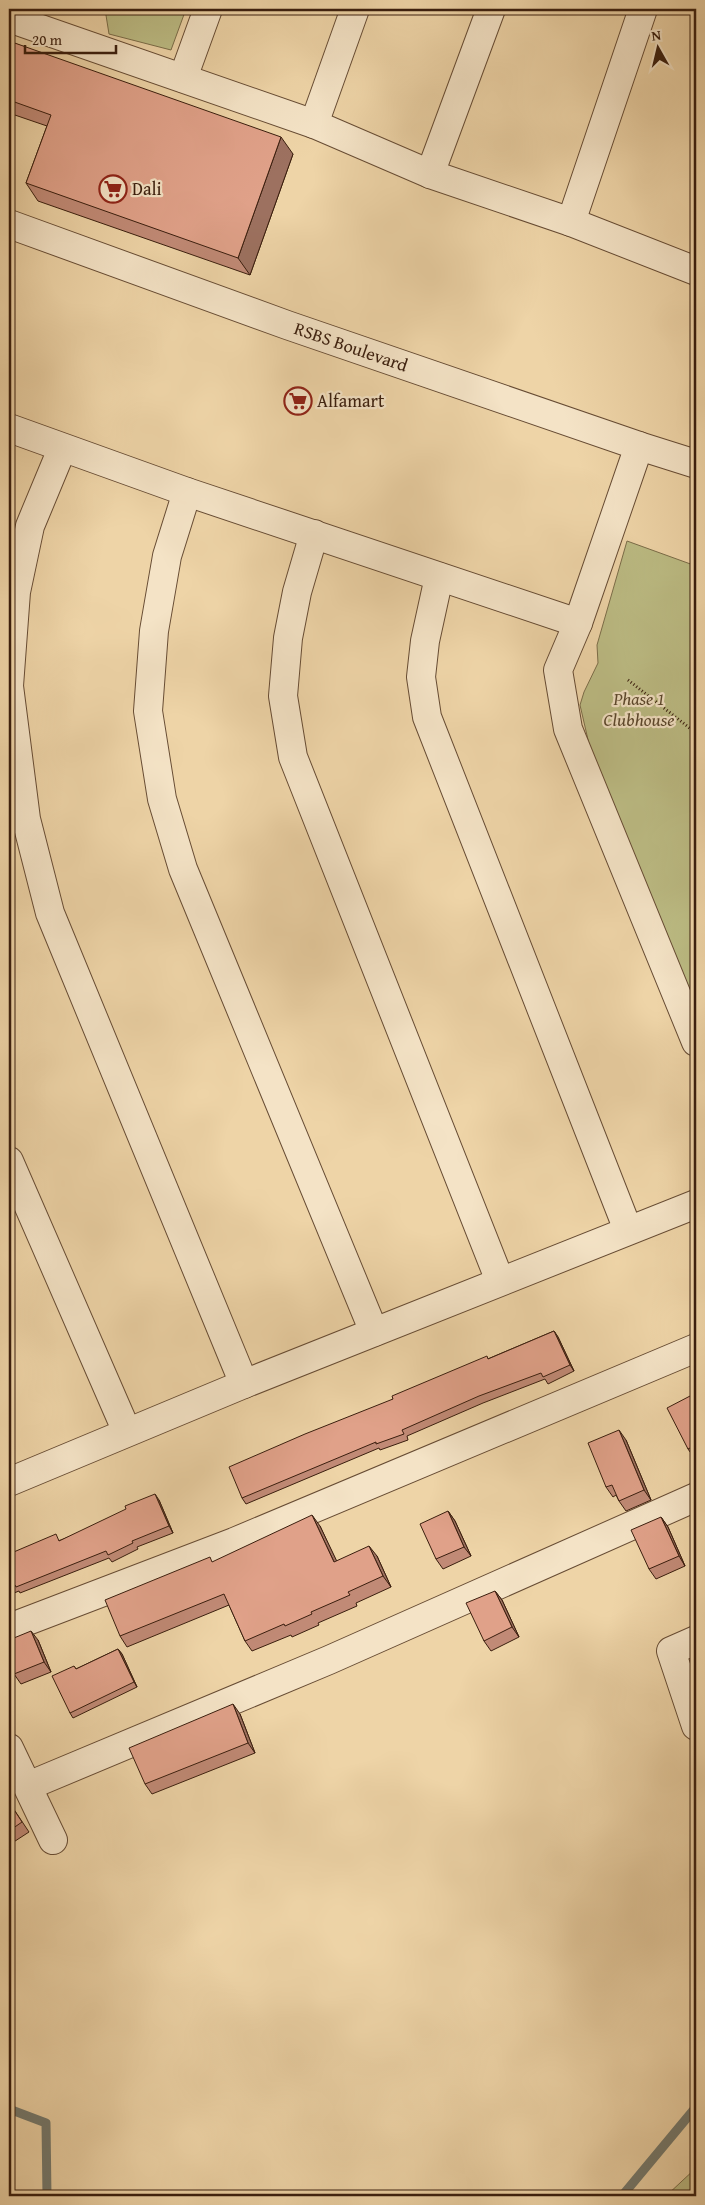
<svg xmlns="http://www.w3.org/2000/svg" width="705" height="2205" font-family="'Gentium Book Plus',serif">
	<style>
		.green { fill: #bcbc84; stroke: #7b6d49 }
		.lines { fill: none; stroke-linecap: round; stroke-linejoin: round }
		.stream { stroke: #747a6f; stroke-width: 9 }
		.minor-casing { stroke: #674c34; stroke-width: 30 }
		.path { stroke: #3a1e0e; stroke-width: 3; stroke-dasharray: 1 2.5; stroke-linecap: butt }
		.minor { stroke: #f4e3c6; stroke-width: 28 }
		.wall { fill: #c18a76; stroke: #3a1e0e }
		.shaded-wall { fill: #9d7160; stroke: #3a1e0e }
		.building { fill: #e0a189; stroke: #3a1e0e }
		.labels { text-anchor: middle; stroke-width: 4.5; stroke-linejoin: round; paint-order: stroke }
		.poi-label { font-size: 18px; fill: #3a1e0e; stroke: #f4e3c6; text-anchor: start }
		.street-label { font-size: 18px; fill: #3a1e0e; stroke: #f4e3c6 }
		.park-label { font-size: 18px; font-style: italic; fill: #5a462c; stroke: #f4e3c6 }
	</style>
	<rect width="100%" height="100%" fill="#eed4a7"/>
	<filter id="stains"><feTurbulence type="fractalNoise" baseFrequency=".004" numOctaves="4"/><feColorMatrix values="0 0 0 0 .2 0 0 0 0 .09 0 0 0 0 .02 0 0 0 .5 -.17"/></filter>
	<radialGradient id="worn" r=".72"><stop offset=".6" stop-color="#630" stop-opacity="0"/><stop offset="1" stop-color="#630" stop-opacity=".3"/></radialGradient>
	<g class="green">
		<polygon points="105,9 186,9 171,50 109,34"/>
		<polygon points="627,541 696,566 696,1021 592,757 580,705 584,692 598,663 597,645"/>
		<polygon points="696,2168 696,2196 666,2196"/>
	</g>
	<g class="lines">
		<g class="stream">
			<polyline points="9,2109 46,2123 47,2196"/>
			<polyline points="622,2196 696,2107"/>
		</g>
		<g class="minor-casing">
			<g id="minor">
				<polyline points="9,18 314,124 430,174 571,222 696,271"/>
				<polyline points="183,78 208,9"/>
				<polyline points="314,124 355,9"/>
				<polyline points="430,174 491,9"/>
				<polyline points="571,222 643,9"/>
				<polyline points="9,224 287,325 639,446 696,464"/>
				<polyline points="9,428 187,492 578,623"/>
				<polyline points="639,446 578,623 558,670 568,729 696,1042"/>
				<polyline points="62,449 30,526 16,592 9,686 26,819 50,913 244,1384"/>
				<polyline points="187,492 167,556 154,631 148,711 162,799 183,869 374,1332"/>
				<polyline points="314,534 297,592 288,638 283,696 293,757 500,1281"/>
				<polyline points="439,577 425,641 421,677 427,717 628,1230"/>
				<polyline points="9,1161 127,1432"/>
				<polyline points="9,1482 244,1384 696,1204"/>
				<polyline points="9,1628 234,1542 696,1348"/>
				<polyline points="696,1640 671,1651 696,1726"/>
				<polyline points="9,1748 53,1840"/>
				<polyline points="28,1786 329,1660 696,1497"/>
			</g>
		</g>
		<polyline class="path" points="628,680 696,733"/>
		<use href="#minor" class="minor"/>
	</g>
	<g class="wall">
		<polygon points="9,41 293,154 250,275 38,201 26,183 47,126 9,113"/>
		<polygon points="554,1331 558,1337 574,1371 548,1384 545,1379 483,1403 407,1436 408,1440 380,1450 379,1448 246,1504 242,1498 393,1399"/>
		<polygon points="696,1402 696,1458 695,1459 688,1449"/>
		<polygon points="626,1440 651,1500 626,1511 619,1501 616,1495 613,1497 606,1487"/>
		<polygon points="159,1500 173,1533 137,1547 138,1549 112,1562 109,1558 20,1593 19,1591 9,1595 9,1554 61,1540"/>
		<polygon points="448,1511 455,1521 471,1556 443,1569 436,1559"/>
		<polygon points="661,1517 668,1527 685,1566 656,1579 649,1569"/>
		<polygon points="320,1526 336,1561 377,1556 391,1587 356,1603 357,1606 318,1623 319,1625 292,1637 291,1635 252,1651 245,1641 229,1605 127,1647 120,1636 213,1562"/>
		<polygon points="495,1591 502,1600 519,1637 491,1651 484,1641"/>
		<polygon points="38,1640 51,1672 21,1684 14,1674"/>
		<polygon points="118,1649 122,1654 137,1687 73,1718 70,1713 74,1666 76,1669"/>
		<polygon points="240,1714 255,1753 152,1794 145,1784"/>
		<polygon points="9,1802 29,1832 9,1845"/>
	</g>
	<g class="shaded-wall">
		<polygon points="281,137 293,154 250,275 238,258"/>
		<polygon points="554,1331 558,1337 574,1371 570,1365"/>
		<polygon points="619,1430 626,1440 651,1500 644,1490"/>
		<polygon points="155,1494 159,1500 173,1533 169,1526"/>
		<polygon points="448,1511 455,1521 471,1556 464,1547"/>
		<polygon points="312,1515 320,1526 342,1572 334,1562"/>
		<polygon points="661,1517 668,1527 685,1566 679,1556"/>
		<polygon points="369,1546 377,1556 391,1587 383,1576"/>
		<polygon points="495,1591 502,1600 519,1637 512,1627"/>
		<polygon points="31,1631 38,1640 51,1672 44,1662"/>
		<polygon points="118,1649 122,1654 137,1687 134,1682"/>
		<polygon points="233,1704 240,1714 255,1753 248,1743"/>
	</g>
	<g class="building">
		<polygon points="9,41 281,137 238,258 26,183 51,115 9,100"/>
		<polygon points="554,1331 570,1365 543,1377 541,1373 479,1396 402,1430 404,1434 376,1444 376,1442 242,1498 229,1467 305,1434 393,1399 392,1396 487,1356 488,1359"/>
		<polygon points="692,1395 696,1404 696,1445 688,1449 667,1408"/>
		<polygon points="619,1430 644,1490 619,1501 612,1485 606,1487 588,1443"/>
		<polygon points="155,1494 169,1526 132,1541 133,1543 108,1555 106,1551 16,1587 15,1585 9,1587 9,1554 56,1534 59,1541 126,1509 125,1506"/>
		<polygon points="448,1511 464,1547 436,1559 420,1524"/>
		<polygon points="312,1515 334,1562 369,1546 383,1576 348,1592 350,1595 311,1612 312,1614 285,1626 284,1624 245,1641 224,1594 120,1636 105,1600 210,1557 212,1562"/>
		<polygon points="661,1517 679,1556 649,1569 631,1530"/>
		<polygon points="495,1591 512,1627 484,1641 466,1603"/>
		<polygon points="31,1631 44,1662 14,1674 9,1661 9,1640"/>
		<polygon points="118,1649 134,1682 70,1713 52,1676 74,1666 76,1669"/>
		<polygon points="233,1704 248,1743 145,1784 129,1748"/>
		<polygon points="9,1802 22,1822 9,1831"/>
	</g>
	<defs>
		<g id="supermarket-ring" transform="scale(1.4375)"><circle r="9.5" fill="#f4e3c6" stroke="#8f2418" stroke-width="1.5"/><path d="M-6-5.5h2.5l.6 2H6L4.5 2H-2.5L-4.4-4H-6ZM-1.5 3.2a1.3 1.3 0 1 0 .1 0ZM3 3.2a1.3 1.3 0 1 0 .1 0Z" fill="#8f2418"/></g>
	</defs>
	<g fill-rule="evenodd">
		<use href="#supermarket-ring" x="113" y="189"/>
		<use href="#supermarket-ring" x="298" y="401"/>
	</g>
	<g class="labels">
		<g class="poi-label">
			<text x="132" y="195">Dali</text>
			<text x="317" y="407">Alfamart</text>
		</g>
		<g class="street-label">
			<text transform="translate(351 347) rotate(19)" y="6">RSBS Boulevard</text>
		</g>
		<g class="park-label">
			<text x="639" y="705">Phase 1<tspan x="639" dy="21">Clubhouse</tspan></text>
		</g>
	</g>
	<rect width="705" height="2205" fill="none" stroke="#eed4a7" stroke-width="30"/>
	<rect x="10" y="10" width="685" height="2185" fill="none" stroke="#3a1e0e" stroke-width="2.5"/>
	<rect x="15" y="15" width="675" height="2175" fill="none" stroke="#3a1e0e"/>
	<g transform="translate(658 48) rotate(352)" stroke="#f4e3c6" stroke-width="4" paint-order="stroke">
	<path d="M0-4L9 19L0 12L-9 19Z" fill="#3a1e0e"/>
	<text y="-8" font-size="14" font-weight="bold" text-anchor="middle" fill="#3a1e0e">N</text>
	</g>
	<path d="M25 45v8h91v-8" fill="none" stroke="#3a1e0e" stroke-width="2.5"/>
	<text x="32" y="45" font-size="15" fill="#3a1e0e" stroke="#f4e3c6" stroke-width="4" paint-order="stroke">20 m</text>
	<rect width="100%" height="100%" filter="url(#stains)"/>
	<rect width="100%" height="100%" fill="url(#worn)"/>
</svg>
